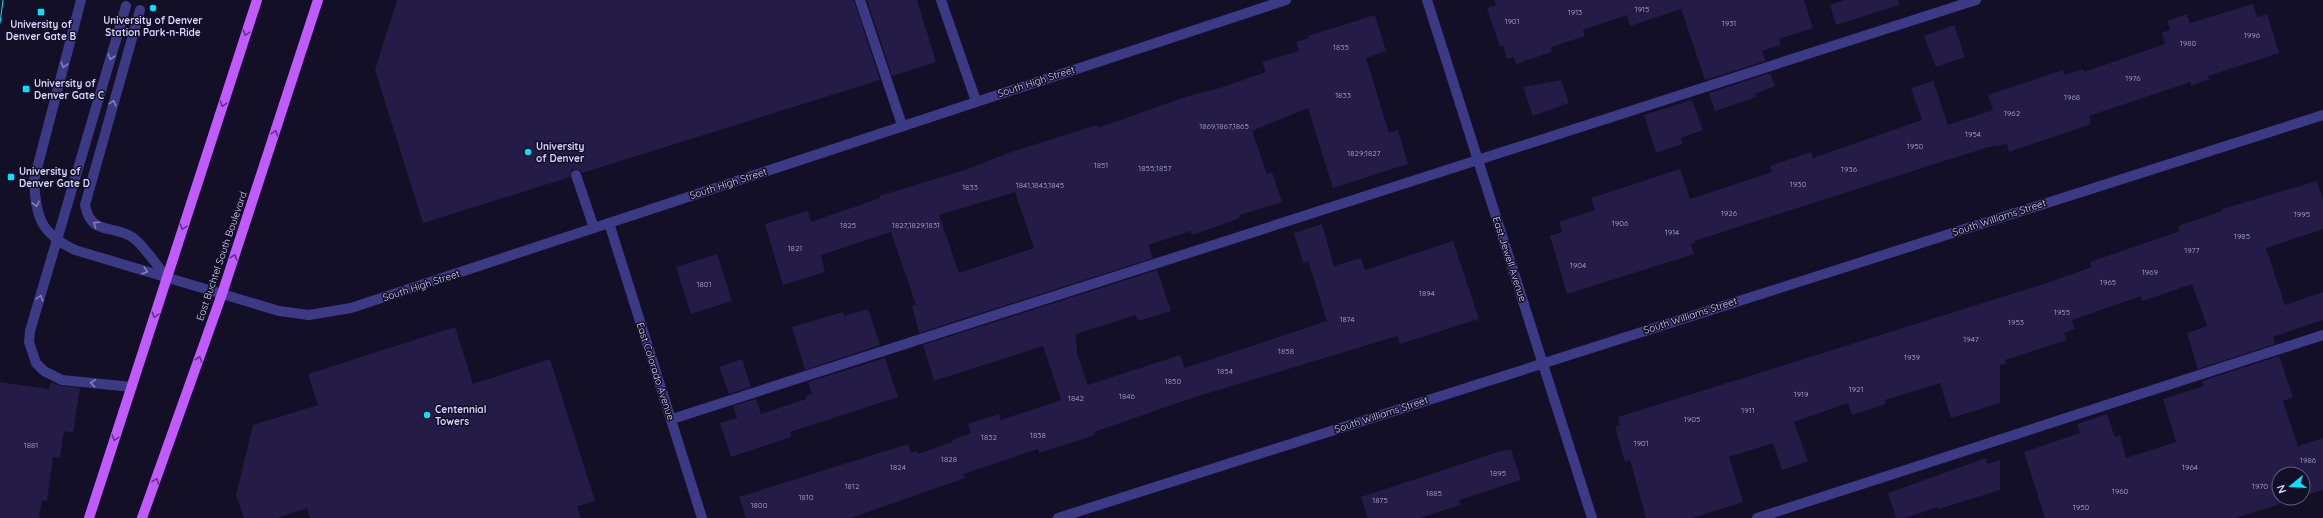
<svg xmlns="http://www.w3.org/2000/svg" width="2323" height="518" font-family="Quicksand,sans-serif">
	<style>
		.building { fill: #241b47; fill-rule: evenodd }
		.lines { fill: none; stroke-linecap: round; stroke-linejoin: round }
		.minor { stroke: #3d3a85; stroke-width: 10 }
		.major { stroke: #c25bff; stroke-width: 10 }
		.tram { stroke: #00e5ff; stroke-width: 1 }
		.oneway { stroke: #623188 }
		.oneway2 { stroke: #837fbc }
		.poi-dot { fill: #00e5ff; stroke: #130f26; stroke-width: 1.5 }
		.labels { text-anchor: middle; stroke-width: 3; stroke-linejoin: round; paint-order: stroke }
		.number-label { font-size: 8px; fill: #aca6d1 }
		.poi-label { font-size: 10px; font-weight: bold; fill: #d9d4ff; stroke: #130f26; text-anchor: start }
		.street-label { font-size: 10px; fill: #d9d4ff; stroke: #130f26 }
	</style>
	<rect width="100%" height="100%" fill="#130f26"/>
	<g class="building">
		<polygon points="397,0 854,0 880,80 582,173 580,170 574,169 571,171 570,177 423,223 375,70"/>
		<polygon points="867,0 917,0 936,62 892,76"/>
		<polygon points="1494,0 1804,0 1813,28 1779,39 1781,45 1762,51 1766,61 1705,80 1681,9 1630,26 1627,15 1583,30 1585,36 1551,47 1552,52 1516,64 1514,57 1507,59 1503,46 1500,47 1487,8 1496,5"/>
		<polygon points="1844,0 1898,0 1899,5 1836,25 1830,5"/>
		<polygon points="2253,4 2257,17 2267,14 2279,53 2208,76 2209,79 2191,86 2190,82 2089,116 2091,124 2009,152 2007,144 1985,148 1694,241 1695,243 1691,244 1694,254 1567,294 1550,236 1562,232 1559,222 1595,210 1591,198 1680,169 1690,199 1772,172 1770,166 1811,152 1813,158 1859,142 1922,120 1911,88 1933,81 1948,125 1993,110 1988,95 2063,70 2064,75 2083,69 2084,72 2165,44 2162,33 2170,30 2167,21 2187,14 2190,23"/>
		<path d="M1375 15 1386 51 1366 58 1389 133 1398 130 1408 164 1333 188 1308 108 1252 131 1267 174 1272 172 1282 202 1239 215 1240 218 1192 235 1191 231 1148 245 1153 258 919 333 912 306 916 305 891 232 821 255 825 272 783 285 765 224 808 211 811 222 880 198 879 196 968 169 1011 152 1097 125 1098 128 1188 96 1220 88 1266 72 1262 62 1299 51 1296 42 1309 38 1308 36ZM1015 192 1034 248 959 273 939 215Z"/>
		<polygon points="1954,25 1965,57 1936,67 1924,36"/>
		<polygon points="1770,73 1775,86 1755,94 1756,97 1715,111 1709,93"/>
		<polygon points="1561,80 1569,103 1533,116 1523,87"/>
		<polygon points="1692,100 1703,130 1681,138 1683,144 1656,153 1644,115"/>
		<polygon points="2317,181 2323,200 2323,229 2266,248 2285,305 2323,292 2323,320 2273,337 2275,344 2198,369 2187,333 2207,326 2192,284 2143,301 2141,296 2072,320 2075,329 2064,333 2067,340 2005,360 2006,364 2000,365 2000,403 1951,418 1940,383 1885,400 1886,404 1852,415 1848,403 1794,422 1808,461 1782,470 1773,443 1729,457 1743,502 1692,518 1646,518 1630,460 1625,462 1615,427 1620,425 1618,417 2047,283 2092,267 2090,262 2180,231 2178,226 2222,211 2222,209"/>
		<polygon points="1322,224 1334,266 1361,258 1365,270 1453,241 1479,319 1400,344 1397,336 1192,398 1094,432 1095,435 1039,453 1038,449 963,474 965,478 851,518 746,518 739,497 908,444 911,453 917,451 918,454 952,442 952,440 971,433 968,424 999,414 1001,420 1061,400 1043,346 934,381 923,345 1157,270 1171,311 1138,321 1136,315 1076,334 1077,354 1088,385 1180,355 1185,368 1327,321 1308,261 1303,263 1294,233"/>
		<polygon points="717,254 732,301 691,314 676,267"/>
		<polygon points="868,309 880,345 805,370 792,327 843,312 844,316"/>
		<polygon points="455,327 473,384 550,359 595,501 577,506 581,518 310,518 307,508 277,518 244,518 236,495 253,425 318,405 308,374"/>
		<polygon points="2279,356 2293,397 2283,401 2298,446 2323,438 2323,490 2303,496 2303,474 2279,474 2279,498 2298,498 2236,518 2045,518 2024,452 2080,433 2077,424 2107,414 2115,437 2120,435 2126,458 2176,442 2163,399 2204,386 2202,381"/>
		<polygon points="885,358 898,397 790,432 791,437 731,457 720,423 737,418 733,406 756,399 761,414 806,399 806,396 812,394 808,382"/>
		<polygon points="742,359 751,387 729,394 719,367"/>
		<polygon points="0,382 49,389 51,382 61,386 80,388 73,433 64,431 60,458 53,457 47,501 42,500 39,518 0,518"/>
		<polygon points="1511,449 1521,480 1459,500 1460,505 1420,518 1368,518 1361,497 1498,452"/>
		<polygon points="1986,458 1987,464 2000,460 2000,490 1939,509 1938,507 1905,518 1896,518 1888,493"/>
	</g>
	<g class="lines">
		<g class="minor">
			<path d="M81 0 34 180C36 217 40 233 75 250L279 311 309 315 351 308 1286 0"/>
			<polyline points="860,0 902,125"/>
			<polyline points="941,0 976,101"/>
			<polyline points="1427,0 1592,518"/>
			<polyline points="126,6 30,331 29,342 36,363 44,371 62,380 132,387"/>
			<path d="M140 10 85 205C91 236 112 224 132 237 142 243 159 268 167 278"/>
			<polyline points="576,175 594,228"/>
			<polyline points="609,223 702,518"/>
			<polyline points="672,419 1976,0"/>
			<polyline points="1058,518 2323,115"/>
			<polyline points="1757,518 2323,335"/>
		</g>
		<g class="major">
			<polyline points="89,518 257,0"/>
			<polyline points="142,518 222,294 318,0"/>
		</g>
		<polyline class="tram" points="0,23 3,0"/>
	</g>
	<defs><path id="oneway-chevron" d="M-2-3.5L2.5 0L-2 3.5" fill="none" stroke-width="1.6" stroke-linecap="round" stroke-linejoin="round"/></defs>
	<g class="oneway">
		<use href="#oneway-chevron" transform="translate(246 33) rotate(108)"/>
		<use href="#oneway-chevron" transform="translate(223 104) rotate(108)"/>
		<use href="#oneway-chevron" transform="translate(275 133) rotate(-72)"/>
		<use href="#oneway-chevron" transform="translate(183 227) rotate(107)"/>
		<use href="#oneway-chevron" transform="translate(234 257) rotate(-72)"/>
		<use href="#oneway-chevron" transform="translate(155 315) rotate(108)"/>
		<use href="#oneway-chevron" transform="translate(199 359) rotate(-71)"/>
		<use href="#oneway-chevron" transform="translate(115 438) rotate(108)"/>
		<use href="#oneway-chevron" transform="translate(156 481) rotate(-70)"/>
	</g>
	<g class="oneway2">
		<use href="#oneway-chevron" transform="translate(111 57) rotate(106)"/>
		<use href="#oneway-chevron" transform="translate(64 65) rotate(105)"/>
		<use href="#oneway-chevron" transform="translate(113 103) rotate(-74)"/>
		<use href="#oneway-chevron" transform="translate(36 204) rotate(78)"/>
		<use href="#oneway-chevron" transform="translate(96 224) rotate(-146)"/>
		<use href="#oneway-chevron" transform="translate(145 271) rotate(17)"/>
		<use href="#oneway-chevron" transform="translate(40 298) rotate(-74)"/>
		<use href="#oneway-chevron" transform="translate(93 383) rotate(-174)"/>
	</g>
	<g class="poi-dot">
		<circle cx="153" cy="8" r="4"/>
		<rect x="37" y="8" width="8" height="8" rx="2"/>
		<rect x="22" y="85" width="8" height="8" rx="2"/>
		<circle cx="528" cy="152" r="4"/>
		<rect x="7" y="173" width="8" height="8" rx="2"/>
		<circle cx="427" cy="415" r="4"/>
	</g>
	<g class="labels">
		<g class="number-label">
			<text x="1642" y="12">1915</text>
			<text x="1575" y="15">1913</text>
			<text x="1512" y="24">1901</text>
			<text x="1729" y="26">1931</text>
			<text x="2252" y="38">1996</text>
			<text x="2188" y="46">1980</text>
			<text x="1341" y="50">1835</text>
			<text x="2133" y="81">1976</text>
			<text x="1343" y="98">1833</text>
			<text x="2072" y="100">1968</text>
			<text x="2012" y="116">1962</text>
			<text x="1224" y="129">1869,1867,1865</text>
			<text x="1973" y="137">1954</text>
			<text x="1915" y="149">1950</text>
			<text x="1364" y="156">1829;1827</text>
			<text x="1101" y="168">1851</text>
			<text x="1155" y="171">1855;1857</text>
			<text x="1849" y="172">1936</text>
			<text x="1798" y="187">1930</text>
			<text x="1040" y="188">1841,1843,1845</text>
			<text x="970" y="190">1833</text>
			<text x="1729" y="216">1926</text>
			<text x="2302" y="217">1995</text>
			<text x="1620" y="226">1906</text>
			<text x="848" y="228">1825</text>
			<text x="916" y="228">1827,1829,1831</text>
			<text x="1672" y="235">1914</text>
			<text x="2242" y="239">1985</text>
			<text x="795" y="251">1821</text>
			<text x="2192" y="253">1977</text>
			<text x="1578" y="268">1904</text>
			<text x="2150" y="275">1969</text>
			<text x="2108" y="285">1965</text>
			<text x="704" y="287">1801</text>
			<text x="1427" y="296">1894</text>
			<text x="2062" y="315">1955</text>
			<text x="1347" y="322">1874</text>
			<text x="2016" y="325">1953</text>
			<text x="1971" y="342">1947</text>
			<text x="1286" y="354">1858</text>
			<text x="1912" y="360">1939</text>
			<text x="1225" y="374">1854</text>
			<text x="1173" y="384">1850</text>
			<text x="1856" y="392">1921</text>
			<text x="1801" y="397">1919</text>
			<text x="1127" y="399">1846</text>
			<text x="1076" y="401">1842</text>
			<text x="1748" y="413">1911</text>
			<text x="1692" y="422">1905</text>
			<text x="1038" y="438">1838</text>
			<text x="989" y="440">1832</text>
			<text x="1641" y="446">1901</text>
			<text x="31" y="448">1881</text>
			<text x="949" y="462">1828</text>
			<text x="2308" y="463">1986</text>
			<text x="898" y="470">1824</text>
			<text x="2190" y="470">1964</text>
			<text x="1498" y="476">1895</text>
			<text x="852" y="489">1812</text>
			<text x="2260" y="489">1970</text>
			<text x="2120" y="494">1960</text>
			<text x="1434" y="496">1885</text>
			<text x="806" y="500">1810</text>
			<text x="1380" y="503">1875</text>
			<text x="759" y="508">1800</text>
			<text x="2081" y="510">1950</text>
		</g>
		<g class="poi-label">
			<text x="153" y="24" text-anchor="middle">University of Denver<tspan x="153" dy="12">Station Park-n-Ride</tspan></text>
			<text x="41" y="28" text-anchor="middle">University of<tspan x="41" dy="12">Denver Gate B</tspan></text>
			<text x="34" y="87">University of<tspan x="34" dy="12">Denver Gate C</tspan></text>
			<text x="536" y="150">University<tspan x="536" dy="12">of Denver</tspan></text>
			<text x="19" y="175">University of<tspan x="19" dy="12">Denver Gate D</tspan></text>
			<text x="435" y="413">Centennial<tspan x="435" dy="12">Towers</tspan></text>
		</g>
		<g class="street-label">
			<text transform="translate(1036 81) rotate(-18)" y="4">South High Street</text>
			<text transform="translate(728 183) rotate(-18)" y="4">South High Street</text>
			<text transform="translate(1999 217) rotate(-18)" y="4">South Williams Street</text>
			<text transform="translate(221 256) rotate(-71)" y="4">East Buchtel South Boulevard</text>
			<text transform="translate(1510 259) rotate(72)" y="4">East Jewell Avenue</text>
			<text transform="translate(421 285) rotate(-18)" y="4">South High Street</text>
			<text transform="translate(1690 315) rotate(-18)" y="4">South Williams Street</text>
			<text transform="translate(656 371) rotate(72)" y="4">East Colorado Avenue</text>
			<text transform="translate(1381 414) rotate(-18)" y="4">South Williams Street</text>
		</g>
	</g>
	<g transform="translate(2291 486) rotate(252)"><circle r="19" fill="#130f26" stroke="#625e7d"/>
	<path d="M0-3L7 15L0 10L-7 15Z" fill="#00e5ff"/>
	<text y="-6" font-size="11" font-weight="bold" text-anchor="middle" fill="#d9d4ff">N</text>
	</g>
</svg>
